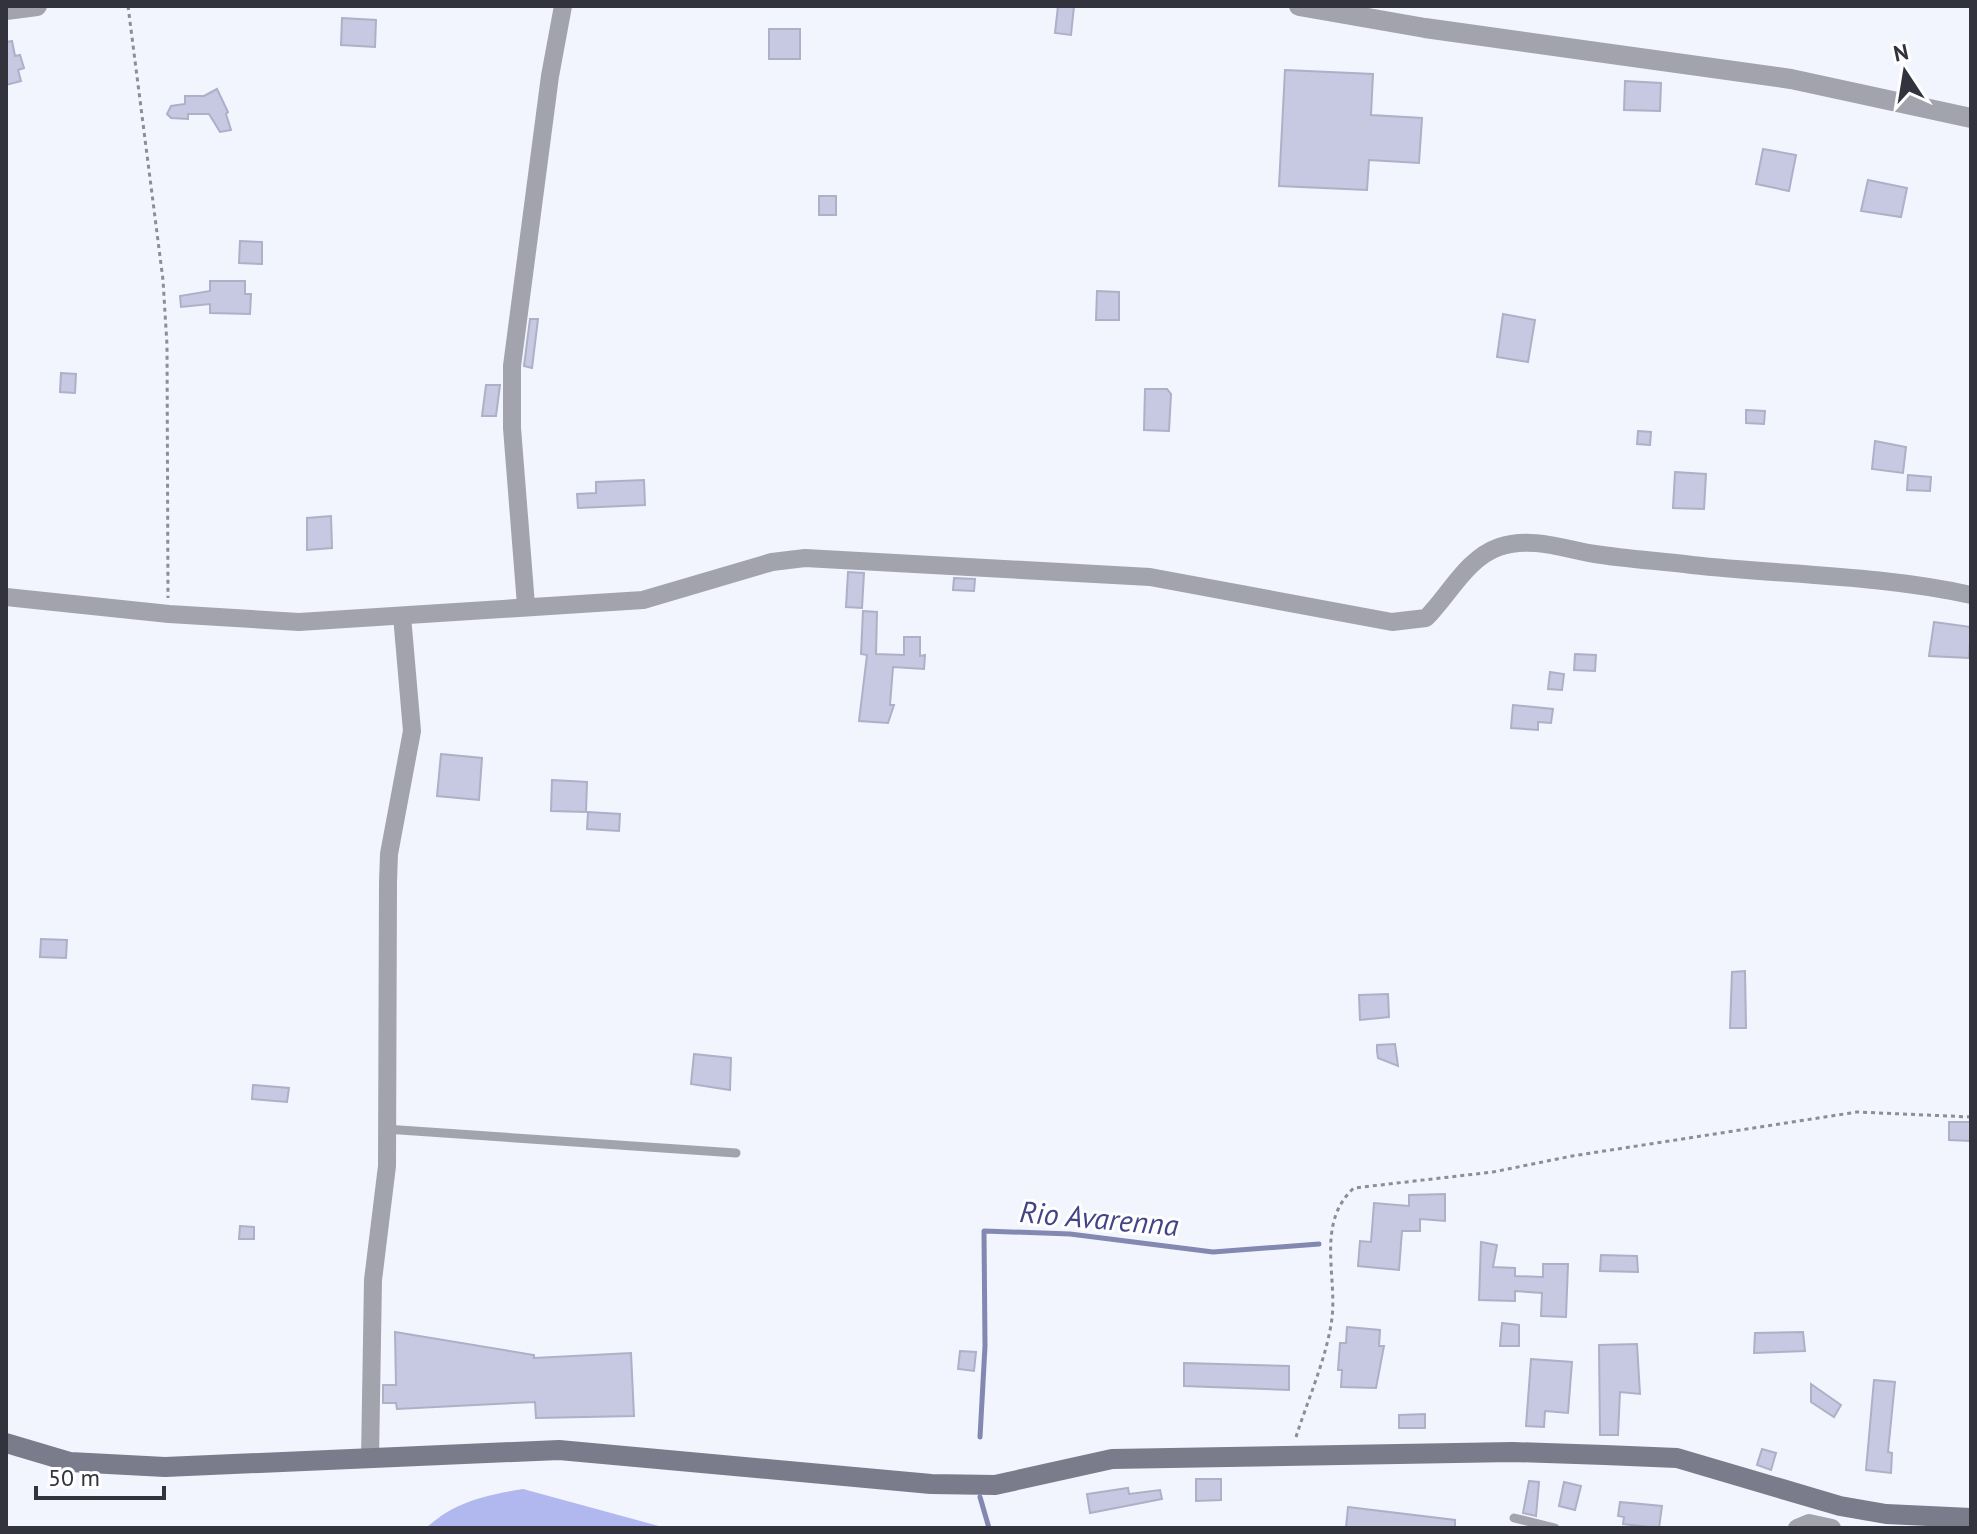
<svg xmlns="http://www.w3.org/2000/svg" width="1977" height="1534" font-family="'PT Sans',sans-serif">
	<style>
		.forest { fill: #b1b7ef }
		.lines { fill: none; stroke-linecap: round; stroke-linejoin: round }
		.stream { stroke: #8388b1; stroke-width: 5 }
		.building { fill: #c6c9e1; stroke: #adb0c7; stroke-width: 2 }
		.path { stroke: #8b8d97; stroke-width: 3; stroke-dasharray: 4 4; stroke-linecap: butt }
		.service { stroke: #a2a3ad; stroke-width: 9 }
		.minor { stroke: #a2a3ad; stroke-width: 18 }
		.tertiary { stroke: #a2a3ad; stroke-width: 20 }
		.secondary { stroke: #7a7c8b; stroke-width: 20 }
		.labels { text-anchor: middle; stroke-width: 6; stroke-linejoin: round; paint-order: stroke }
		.water-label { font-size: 30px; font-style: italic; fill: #434487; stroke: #fff }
	</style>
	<rect width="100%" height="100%" fill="#f2f4fe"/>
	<path class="forest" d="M523 1489 666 1528H426C454 1502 486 1495 523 1489Z"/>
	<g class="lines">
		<g class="stream">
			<polyline points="980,1437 985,1346 984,1231 1070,1234 1213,1252 1319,1244"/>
			<polyline points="980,1497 989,1528"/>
		</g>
	</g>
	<g class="building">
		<polygon points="1058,6 1074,6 1071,35 1055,33"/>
		<polygon points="342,18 376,20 375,47 341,45"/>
		<rect x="769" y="29" width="31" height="30"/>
		<polygon points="12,41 15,56 20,55 24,68 18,70 21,81 6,85 6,42"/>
		<polygon points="1285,70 1373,74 1371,115 1422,118 1419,163 1369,160 1367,190 1279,186"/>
		<polygon points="1625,81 1661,83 1660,111 1624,110"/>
		<polygon points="217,89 228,112 226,114 231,130 220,132 209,114 188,114 188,119 171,118 167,114 171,106 185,104 185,96 204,96"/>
		<polygon points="1763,149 1796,155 1789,191 1756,184"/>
		<polygon points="1868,180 1907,188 1901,217 1861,211"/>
		<rect x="819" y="196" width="17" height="19"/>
		<polygon points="240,241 262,242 262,264 239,263"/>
		<polygon points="210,281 245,281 245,294 251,294 250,314 210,313 210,304 181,307 180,296 210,291"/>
		<polygon points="1097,291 1119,292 1119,320 1096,320"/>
		<polygon points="1503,314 1535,320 1528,362 1497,357"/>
		<polygon points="530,319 538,319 532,368 524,366"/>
		<polygon points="61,373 76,374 75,393 60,392"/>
		<polygon points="486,385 500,385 496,416 482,416"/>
		<polygon points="1145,389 1167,389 1171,394 1169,431 1144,430"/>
		<polygon points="1746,410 1765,411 1764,424 1746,423"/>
		<polygon points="1638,431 1651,432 1650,445 1637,444"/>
		<polygon points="1875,441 1906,447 1903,473 1872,469"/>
		<polygon points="1675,472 1706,474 1704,509 1673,508"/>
		<polygon points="1908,475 1931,477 1930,491 1907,490"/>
		<polygon points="644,480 645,505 578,508 577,494 596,493 596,482"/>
		<polygon points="331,516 332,548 307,550 307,518"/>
		<polygon points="848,572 864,573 862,608 846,607"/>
		<polygon points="954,578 975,579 974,591 953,590"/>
		<polygon points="863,611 877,612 876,654 904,655 904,637 920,637 920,656 925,655 924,669 893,667 890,705 894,705 888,723 859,721 867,655 861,654"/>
		<polygon points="1934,622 1971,627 1969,658 1929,656"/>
		<polygon points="1575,654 1596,655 1595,671 1574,670"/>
		<polygon points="1550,672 1564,674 1562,690 1548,689"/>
		<polygon points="1513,705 1553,709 1551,723 1538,722 1538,730 1511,728"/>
		<polygon points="441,754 482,758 479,800 437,796"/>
		<polygon points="552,780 587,782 586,812 551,811"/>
		<polygon points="588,812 620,814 619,831 587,829"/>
		<polygon points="41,939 67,940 66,958 40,957"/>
		<polygon points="1745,971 1746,1028 1730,1028 1732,972"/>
		<polygon points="1388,994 1389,1017 1360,1020 1359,995"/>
		<polygon points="1395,1044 1398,1066 1378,1058 1377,1051 1377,1045"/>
		<polygon points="694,1054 731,1058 730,1090 691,1084"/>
		<polygon points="253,1085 289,1088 287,1102 252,1099"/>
		<polygon points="1949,1122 1971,1122 1971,1141 1949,1140"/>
		<polygon points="1445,1194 1445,1221 1420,1219 1420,1231 1402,1231 1399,1270 1358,1266 1360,1241 1371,1242 1374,1203 1409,1206 1409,1195"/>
		<polygon points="240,1226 254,1227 254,1239 239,1239"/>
		<polygon points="1481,1242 1497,1245 1493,1267 1515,1268 1515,1276 1543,1277 1543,1264 1568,1264 1566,1317 1541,1316 1542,1293 1515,1291 1515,1301 1479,1300"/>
		<polygon points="1601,1255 1637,1256 1638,1272 1600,1271"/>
		<polygon points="1502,1323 1519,1325 1519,1346 1500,1346"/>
		<polygon points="1347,1327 1380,1330 1379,1346 1384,1346 1376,1388 1341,1387 1342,1370 1338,1370 1340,1343 1346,1343"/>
		<polygon points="395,1332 534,1355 534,1358 631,1353 634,1416 536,1418 535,1402 397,1409 396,1403 383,1403 383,1385 396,1385"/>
		<polygon points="1803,1332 1805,1351 1754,1353 1755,1333"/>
		<polygon points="1637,1344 1640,1394 1620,1392 1618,1435 1600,1435 1599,1345"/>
		<polygon points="960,1351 976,1352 974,1371 958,1369"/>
		<polygon points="1531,1359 1572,1362 1568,1413 1545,1411 1544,1427 1526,1426"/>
		<polygon points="1184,1363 1289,1366 1289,1390 1184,1386"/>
		<polygon points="1874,1380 1895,1382 1888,1452 1892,1453 1891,1473 1866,1470"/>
		<polygon points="1811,1384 1841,1405 1834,1417 1811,1402"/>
		<polygon points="1425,1414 1425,1428 1399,1428 1399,1415"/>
		<polygon points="1762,1449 1776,1453 1771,1470 1757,1465"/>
		<polygon points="1196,1479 1221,1479 1221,1500 1196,1501"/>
		<polygon points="1529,1481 1539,1482 1536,1516 1523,1513"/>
		<polygon points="1564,1482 1581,1486 1575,1510 1559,1506"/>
		<polygon points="1128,1488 1129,1494 1160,1490 1162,1499 1090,1513 1087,1494"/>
		<polygon points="1620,1502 1662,1506 1659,1528 1623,1524 1624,1517 1618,1516"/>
		<polygon points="1348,1507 1455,1520 1455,1528 1346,1528"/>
	</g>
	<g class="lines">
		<g class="path">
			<polyline points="128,6 163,280 167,345 168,598"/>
			<path d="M1296 1437C1308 1399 1327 1357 1332 1318 1337 1275 1316 1222 1354 1188L1493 1172 1572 1156 1857 1112 1971 1117"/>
		</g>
		<g class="service">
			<polyline points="385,1129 736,1153"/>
			<polyline points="1514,1518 1555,1528"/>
		</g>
		<g class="minor">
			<path d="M6 597 169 614 299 622 643 600 772 562 805 558 1150 577 1392 622 1426 618C1449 595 1467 558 1499 547 1530 536 1565 549 1595 554 1627 559 1660 561 1692 565 1785 575 1880 575 1971 595"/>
			<polyline points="526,605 512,428 512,366 550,76 563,6"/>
			<polyline points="370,1459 373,1280 387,1166 388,882 389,854 412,731 402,616"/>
			<polyline points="1797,1528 1809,1523 1832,1528"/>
		</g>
		<g class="tertiary">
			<polyline points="1299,6 1425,28 1791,79 1971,118"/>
			<polyline points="6,10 37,6"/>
		</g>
		<polyline class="secondary" points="6,1443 70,1462 165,1467 559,1450 931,1484 995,1485 1112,1459 1513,1452 1605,1455 1677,1458 1840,1506 1886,1514 1971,1518"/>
	</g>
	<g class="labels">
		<g class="water-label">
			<text transform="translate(1099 1219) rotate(5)" y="10">Rio Avarenna</text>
		</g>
	</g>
	<rect width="1977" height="1534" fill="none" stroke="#32333d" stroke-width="16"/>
	<g transform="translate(1905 72) rotate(348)" stroke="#ffffff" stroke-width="6" paint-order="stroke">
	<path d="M0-6L14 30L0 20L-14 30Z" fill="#32333d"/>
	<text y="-12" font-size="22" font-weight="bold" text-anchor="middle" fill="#32333d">N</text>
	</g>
	<path d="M36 1486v12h128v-12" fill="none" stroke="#32333d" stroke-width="4"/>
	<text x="48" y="1486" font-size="24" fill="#32333d" stroke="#ffffff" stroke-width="6" paint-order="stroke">50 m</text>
</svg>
